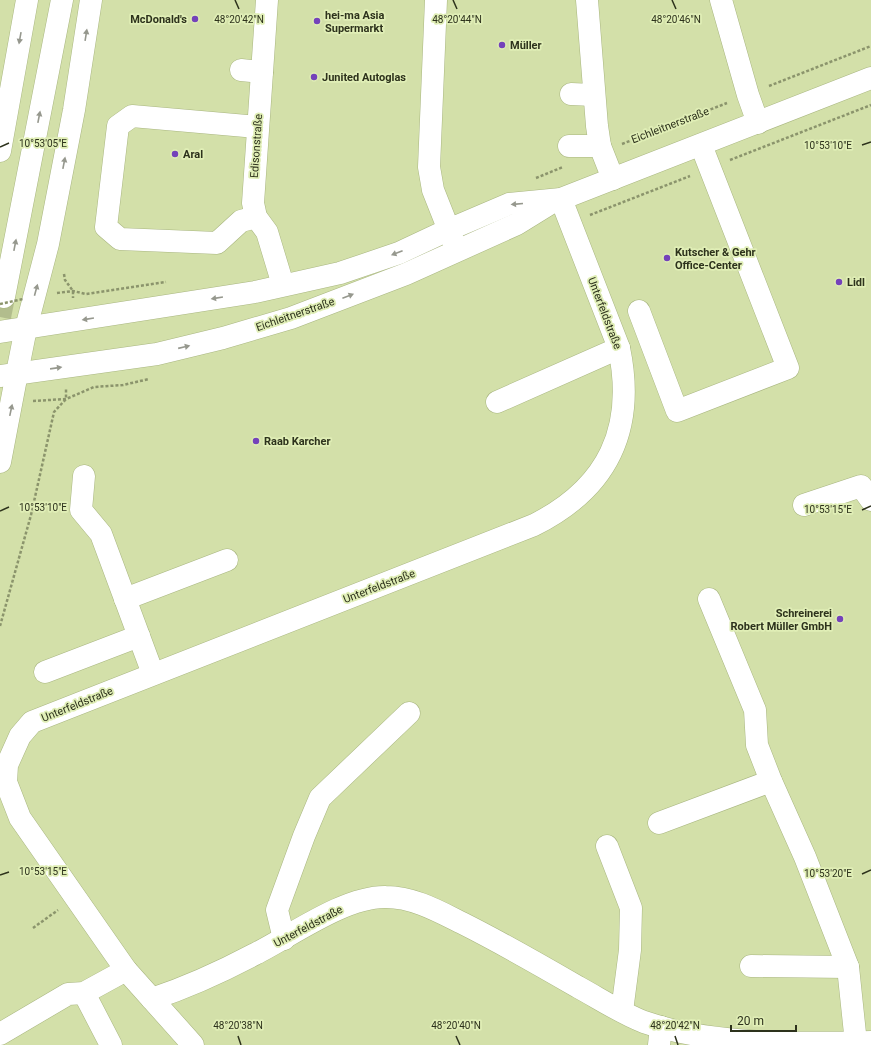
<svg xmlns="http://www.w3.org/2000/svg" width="871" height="1045" font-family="Roboto,sans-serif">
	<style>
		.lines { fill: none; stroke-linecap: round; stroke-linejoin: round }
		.highway-tunnel { stroke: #b2bd8d; stroke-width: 22; stroke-dasharray: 22 11; stroke-linecap: butt }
		.minor-casing { stroke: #a9b680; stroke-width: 23 }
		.major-casing { stroke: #a9b680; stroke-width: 23 }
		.highway-casing { stroke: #a9b680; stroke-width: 23 }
		.path { stroke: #8b946c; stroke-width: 2.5; stroke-dasharray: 3 2; stroke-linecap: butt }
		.minor { stroke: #fff; stroke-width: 22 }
		.major { stroke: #fff; stroke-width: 22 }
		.highway { stroke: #fff; stroke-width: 22 }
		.path-bridge { stroke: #8b946c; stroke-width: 2.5; stroke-dasharray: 3 2; stroke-linecap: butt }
		.oneway { fill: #96988e }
		.ticks { fill: none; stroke: #2d321c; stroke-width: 1.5 }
		.poi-dot { fill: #7442ba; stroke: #e0eeb6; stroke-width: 1.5 }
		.labels { text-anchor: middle; stroke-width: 3.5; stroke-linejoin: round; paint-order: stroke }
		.poi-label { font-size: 11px; font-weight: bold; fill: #2d321c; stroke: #e0eeb6; text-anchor: start }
		.street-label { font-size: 11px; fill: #2d321c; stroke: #e0eeb6 }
		.ticks-label { font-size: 10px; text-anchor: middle; fill: #2d321c; stroke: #e0eeb6; stroke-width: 3.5; stroke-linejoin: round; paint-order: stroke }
	</style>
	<rect width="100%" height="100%" fill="#d3e0a9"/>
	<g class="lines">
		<polyline class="highway-tunnel" points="0,317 4,297"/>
		<g class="minor-casing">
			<g id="minor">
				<polyline points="267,0 253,203 256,217 267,232 283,285"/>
				<polyline points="436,0 429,167 433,190 456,248"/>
				<polyline points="587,0 597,126 600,146 613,179"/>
				<polyline points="721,0 748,95 758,123"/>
				<polyline points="241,70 262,72"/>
				<polyline points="571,94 593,95"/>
				<polyline points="569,146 600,146"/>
				<polyline points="256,217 241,221 217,243 120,239 106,227 118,126 132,116 257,127"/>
				<polyline points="639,311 677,411 788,368 701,145"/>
				<polyline points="497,402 619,348"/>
				<polyline points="84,476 81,510 101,534 153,674"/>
				<polyline points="804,505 861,486 871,500"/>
				<polyline points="125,599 227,560"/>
				<polyline points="709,599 755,710 757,745 771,781 805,857 848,967 856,1043"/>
				<polyline points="45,672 139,636"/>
				<polyline points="659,823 771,781"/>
				<polyline points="607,846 631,908 630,950 622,1011"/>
				<polyline points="284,939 277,910 304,836 320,798 409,713"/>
				<polyline points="751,966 848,967"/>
				<polyline points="84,993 111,1045"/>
				<path d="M152 999C188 987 221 972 255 954 291 936 345 896 386 897 413 897 438 911 462 923 502 943 540 965 578 987 600 999 621 1013 644 1022 711 1045 799 1044 871 1042"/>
				<polyline points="0,1034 68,994 84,993 126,970"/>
				<path d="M193 1045 126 970 20 818 6 782 7 765 20 736 32 722 534 525C608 488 636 429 619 348L561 199"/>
				<polyline points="659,1045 661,1027"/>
			</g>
		</g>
		<g class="major-casing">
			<g id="major">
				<polyline points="0,332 255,292 340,273 399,253 448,230 509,204 561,199 871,78"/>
				<polyline points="17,373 26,328"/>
				<polyline points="0,376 157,354 223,338 291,318 406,274 517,224 551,203"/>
			</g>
		</g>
		<g class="highway-casing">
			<g id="highway">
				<polyline points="0,151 27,0"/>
				<polyline points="4,297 62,0"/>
				<polyline points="26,328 48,244 74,110 91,0"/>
				<polyline points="0,462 17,373"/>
			</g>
		</g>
		<g class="path">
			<polyline points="769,86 871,46"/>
			<polyline points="622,144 727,103"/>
			<polyline points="730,160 871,105"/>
			<polyline points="536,178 563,167"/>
			<polyline points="590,215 690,176"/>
			<polyline points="64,274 65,280 73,291 73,298"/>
			<polyline points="57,293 73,291 86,294 166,282"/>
			<polyline points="33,401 66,399 94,387 123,385 149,379"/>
			<polyline points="0,626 31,515 54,412 66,399 66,388"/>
			<polyline points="33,928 58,910"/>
		</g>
		<use href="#minor" class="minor"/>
		<use href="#major" class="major"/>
		<use href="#highway" class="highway"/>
		<polyline class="path-bridge" points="0,304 23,299"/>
	</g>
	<defs><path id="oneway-solid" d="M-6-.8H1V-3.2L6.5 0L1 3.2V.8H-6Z"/></defs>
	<g class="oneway">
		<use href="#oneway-solid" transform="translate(86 35) rotate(-81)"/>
		<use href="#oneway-solid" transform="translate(20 38) rotate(100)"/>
		<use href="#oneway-solid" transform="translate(39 117) rotate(-79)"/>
		<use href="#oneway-solid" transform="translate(64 163) rotate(-79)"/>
		<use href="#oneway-solid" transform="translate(517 204) rotate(175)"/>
		<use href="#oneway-solid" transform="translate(15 245) rotate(-79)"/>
		<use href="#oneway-solid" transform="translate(397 253) rotate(159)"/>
		<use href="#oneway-solid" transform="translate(36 290) rotate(-75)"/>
		<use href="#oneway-solid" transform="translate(348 296) rotate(-21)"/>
		<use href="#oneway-solid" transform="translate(217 298) rotate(171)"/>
		<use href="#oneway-solid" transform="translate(88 319) rotate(171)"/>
		<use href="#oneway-solid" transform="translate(184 347) rotate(-13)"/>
		<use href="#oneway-solid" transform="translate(56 368) rotate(-8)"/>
		<use href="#oneway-solid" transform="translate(11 410) rotate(-78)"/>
	</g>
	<path class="ticks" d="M235 0 239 9M453 0 457 9M672 0 676 9M862 145 871 142M0 147 9 143M862 510 871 506M0 511 9 507M862 874 871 870M0 875 9 872M238 1036 241 1045M456 1036 460 1045M675 1036 678 1045"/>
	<g class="poi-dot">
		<circle cx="195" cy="19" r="4"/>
		<circle cx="317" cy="21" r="4"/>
		<circle cx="502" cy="45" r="4"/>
		<circle cx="314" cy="77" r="4"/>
		<circle cx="175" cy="154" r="4"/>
		<circle cx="667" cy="258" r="4"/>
		<circle cx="839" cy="282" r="4"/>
		<circle cx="256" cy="441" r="4"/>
		<circle cx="840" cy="619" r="4"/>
	</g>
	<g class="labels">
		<g class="poi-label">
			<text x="325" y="19">hei-ma Asia<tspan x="325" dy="13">Supermarkt</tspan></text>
			<text x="187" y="23" text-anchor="end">McDonald's</text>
			<text x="510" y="49">Müller</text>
			<text x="322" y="81">Junited Autoglas</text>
			<text x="183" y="158">Aral</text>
			<text x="675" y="256">Kutscher &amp; Gehr<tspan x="675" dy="13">Office-Center</tspan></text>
			<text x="847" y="286">Lidl</text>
			<text x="264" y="445">Raab Karcher</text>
			<text x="832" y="617" text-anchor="end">Schreinerei<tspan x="832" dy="13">Robert Müller GmbH</tspan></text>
		</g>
		<g class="street-label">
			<text transform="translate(670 125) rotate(-21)" y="4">Eichleitnerstraße</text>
			<text transform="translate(256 146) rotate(-86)" y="4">Edisonstraße</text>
			<text transform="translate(605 313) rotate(69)" y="4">Unterfeldstraße</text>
			<text transform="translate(295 314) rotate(-19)" y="4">Eichleitnerstraße</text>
			<text transform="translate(379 586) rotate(-21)" y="4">Unterfeldstraße</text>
			<text transform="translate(77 704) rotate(-22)" y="4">Unterfeldstraße</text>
			<text transform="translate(308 926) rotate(-28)" y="4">Unterfeldstraße</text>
		</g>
	</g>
	<g class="ticks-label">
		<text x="239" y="23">48°20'42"N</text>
		<text x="457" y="23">48°20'44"N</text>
		<text x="676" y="23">48°20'46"N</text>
		<text x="43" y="147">10°53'05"E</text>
		<text x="828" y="149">10°53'10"E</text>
		<text x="43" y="511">10°53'10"E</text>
		<text x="828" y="513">10°53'15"E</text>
		<text x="43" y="875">10°53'15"E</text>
		<text x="828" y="877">10°53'20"E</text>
		<text x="238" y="1029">48°20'38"N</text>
		<text x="456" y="1029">48°20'40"N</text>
		<text x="675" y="1029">48°20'42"N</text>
	</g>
	<path d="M731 1025v6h65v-6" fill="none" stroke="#2d321c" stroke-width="2"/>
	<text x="737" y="1025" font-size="12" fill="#2d321c" stroke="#e0eeb6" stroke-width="3" paint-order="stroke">20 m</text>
</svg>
